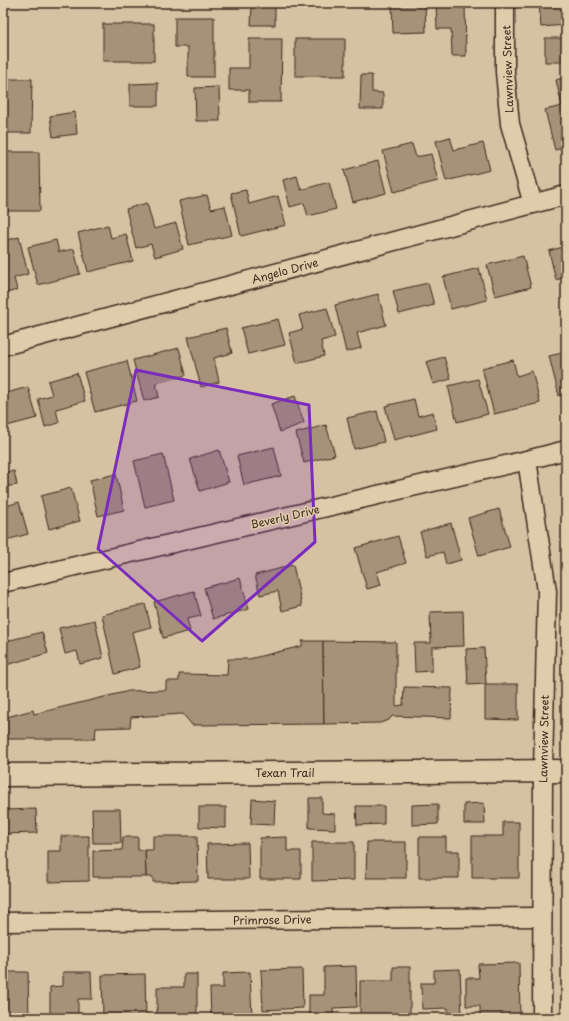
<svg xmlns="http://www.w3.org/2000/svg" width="569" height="1021" font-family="'Playpen Sans',sans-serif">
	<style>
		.building { fill: #a69278; stroke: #3b2a1e }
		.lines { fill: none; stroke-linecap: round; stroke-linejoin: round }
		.minor-casing { stroke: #3b2a1e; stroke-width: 21 }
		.tertiary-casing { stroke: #3b2a1e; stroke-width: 25 }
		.minor { stroke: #e0cbaa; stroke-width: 18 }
		.tertiary { stroke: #e0cbaa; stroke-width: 22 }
		.marked { fill: #7b2cbf; fill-opacity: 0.2; stroke: #7b2cbf; stroke-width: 3; stroke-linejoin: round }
		.labels { text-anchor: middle; stroke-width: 3; stroke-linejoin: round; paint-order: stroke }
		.street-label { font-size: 11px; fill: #3b2a1e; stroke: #e0cbaa }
	</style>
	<rect width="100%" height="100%" fill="#d6c1a2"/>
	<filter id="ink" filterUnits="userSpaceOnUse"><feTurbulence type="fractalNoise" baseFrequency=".025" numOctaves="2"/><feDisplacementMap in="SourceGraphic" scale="8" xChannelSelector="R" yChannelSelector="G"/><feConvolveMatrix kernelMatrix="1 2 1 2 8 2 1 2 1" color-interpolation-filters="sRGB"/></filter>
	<g filter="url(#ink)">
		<g class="building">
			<polygon points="252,3 275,3 275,25 251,25"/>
			<polygon points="392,3 425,3 426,32 393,33"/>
			<polygon points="436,3 465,3 466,56 452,56 451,29 437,29"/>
			<polygon points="539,3 566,3 566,25 541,27"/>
			<polygon points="175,17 214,17 214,77 188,77 188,47 175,47"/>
			<rect x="103" y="24" width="51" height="37"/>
			<polygon points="545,38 566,38 565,62 545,62"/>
			<polygon points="249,39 282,39 281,102 249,102 249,90 229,90 229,68 249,68"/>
			<rect x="295" y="39" width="50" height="37"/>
			<polygon points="361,75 372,75 372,92 383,93 383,109 360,109"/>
			<polygon points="566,77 566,147 555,150 545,110 562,106 556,80"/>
			<polygon points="3,79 32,79 31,133 3,133"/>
			<polygon points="158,83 158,106 130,106 130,84"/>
			<polygon points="219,87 220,121 196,121 195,88"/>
			<polygon points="75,112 77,134 53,137 50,116"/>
			<polygon points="450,137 454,150 483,143 490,170 446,181 436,141"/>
			<polygon points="412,144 416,157 431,154 438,181 394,192 383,151"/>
			<polygon points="3,152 39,152 40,211 3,211"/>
			<polygon points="378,161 386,193 353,202 344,170"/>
			<polygon points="297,176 301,190 329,182 336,209 308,216 304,203 290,207 283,180"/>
			<polygon points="246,190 249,204 278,196 286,225 241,236 231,193"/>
			<polygon points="207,195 211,209 225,206 232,235 189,245 179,201"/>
			<polygon points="147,203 154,229 176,223 183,249 155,257 151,244 136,248 126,209"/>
			<polygon points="108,225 111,238 126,234 133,261 88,272 78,233"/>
			<polygon points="19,237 28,274 14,278 17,290 3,294 3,241"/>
			<polygon points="56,240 59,252 74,249 80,274 38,285 28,247"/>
			<polygon points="566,246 566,277 556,280 549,251"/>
			<polygon points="523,256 531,287 495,296 487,265"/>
			<polygon points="479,268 487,300 451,309 443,277"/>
			<polygon points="428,283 434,305 399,314 393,291"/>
			<polygon points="378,294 386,325 357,333 361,348 346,352 335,305"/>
			<polygon points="327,308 335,337 321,341 324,356 297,363 289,333 303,329 299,315"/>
			<polygon points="278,319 285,345 248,354 241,328"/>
			<polygon points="226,328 232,353 214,358 219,382 201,387 188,337"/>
			<polygon points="179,348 186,375 156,383 159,397 144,401 133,360"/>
			<polygon points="566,352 566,394 559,396 549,356"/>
			<polygon points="444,357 451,379 433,384 426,362"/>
			<polygon points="513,360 517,376 532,371 540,403 494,414 482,368"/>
			<polygon points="127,361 137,401 95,412 84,372"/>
			<polygon points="77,373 85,401 56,409 59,423 45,427 38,399 52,395 48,381"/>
			<polygon points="478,379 488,414 457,422 448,386"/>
			<polygon points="28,387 37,418 3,427 3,394"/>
			<polygon points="295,396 304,423 280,432 271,404"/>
			<polygon points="414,399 418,416 433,412 437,429 394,440 385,406"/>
			<polygon points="377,411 384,442 354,449 347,418"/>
			<polygon points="326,425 335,455 304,463 296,433"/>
			<polygon points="274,447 281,476 244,485 237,456"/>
			<polygon points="219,450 229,482 200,491 190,459"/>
			<polygon points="163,454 174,500 145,507 134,461"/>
			<polygon points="14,471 17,485 3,487 3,473"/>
			<polygon points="116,474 124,510 98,516 90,480"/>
			<polygon points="71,488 80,521 49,529 41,496"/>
			<polygon points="19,502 28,534 3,541 3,507"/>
			<polygon points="499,509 510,547 479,556 468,518"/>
			<polygon points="451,523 461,560 446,564 443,552 427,556 420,532"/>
			<polygon points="398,536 406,563 377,572 381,585 367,589 355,548"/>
			<polygon points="293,565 302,606 282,611 278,591 260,595 255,575"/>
			<polygon points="240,578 249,609 213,619 204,588"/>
			<polygon points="194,591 201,616 187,619 190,631 163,638 154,602"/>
			<polygon points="145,604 151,627 132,632 140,667 115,674 102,615"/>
			<polygon points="463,611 464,646 432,647 432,671 415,672 414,643 431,643 430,612"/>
			<polygon points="95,620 103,658 80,664 77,651 65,654 59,628"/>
			<polygon points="42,632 48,653 6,665 3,654 3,642"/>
			<polygon points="302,641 323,641 324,724 192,725 183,714 131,717 130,727 96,728 95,739 3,739 3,718 33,710 34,714 129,691 166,690 166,681 179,681 179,674 227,675 228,659 249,659 302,646"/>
			<polygon points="323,641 396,642 396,706 403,705 404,687 452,688 451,718 392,716 389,720 380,723 324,724"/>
			<polygon points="484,648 486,684 468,685 466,649"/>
			<polygon points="485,684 518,684 518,720 485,719"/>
			<polygon points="309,798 322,798 322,813 335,814 335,829 309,828"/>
			<polygon points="252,799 275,801 274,825 251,824"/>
			<polygon points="484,803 485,824 464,824 464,804"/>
			<polygon points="438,804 438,824 412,825 412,805"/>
			<polygon points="356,806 384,806 384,824 357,825"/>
			<polygon points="199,807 226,807 226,828 199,827"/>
			<polygon points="36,809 37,833 3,834 3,810"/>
			<polygon points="92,809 120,809 121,843 93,843"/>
			<polygon points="503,822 519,822 519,878 472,878 472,836 503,836"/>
			<polygon points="61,836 89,836 89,881 48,882 48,851 61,851"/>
			<polygon points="153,836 197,836 198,881 153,882 153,877 146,877 145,850 153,850"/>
			<polygon points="123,837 138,837 138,850 145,850 146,877 93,877 93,851 122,850"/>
			<polygon points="287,837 287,851 301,851 301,879 260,879 260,838"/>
			<polygon points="419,837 446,837 446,851 459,851 459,878 419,878"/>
			<polygon points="312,842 354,842 354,880 312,881"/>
			<polygon points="367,842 406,842 406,878 366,878"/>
			<polygon points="248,843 249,879 208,879 207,844"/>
			<polygon points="519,963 520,1018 480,1018 480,1006 466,1006 466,978 479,978 478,964"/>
			<polygon points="356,966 357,1007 333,1008 333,1018 309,1018 309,995 324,995 324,967"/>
			<polygon points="393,967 410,967 410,1018 360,1018 360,981 393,981"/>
			<polygon points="302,969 303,1008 263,1010 261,970"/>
			<polygon points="460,969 462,1018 449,1018 448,1008 422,1009 421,983 434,983 434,970"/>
			<polygon points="3,972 28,972 29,1017 3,1018"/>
			<polygon points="63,972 91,972 92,999 78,999 78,1018 50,1018 50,987 63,986"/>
			<polygon points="250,972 252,1018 211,1018 210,988 223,988 223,973"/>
			<polygon points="145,974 146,1017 103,1018 102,975"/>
			<polygon points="184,974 197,974 197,1014 157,1014 157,987 184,987"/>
		</g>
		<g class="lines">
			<g class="minor-casing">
				<g id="minor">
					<polyline points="505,3 505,72 510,124 533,204"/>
					<polyline points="3,346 566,195"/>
					<polyline points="527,460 547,591 543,771 542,1018"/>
					<polyline points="3,583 527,460 566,450"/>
					<polyline points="3,922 542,917"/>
				</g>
			</g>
			<g class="tertiary-casing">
				<polyline id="tertiary" points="3,775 566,771"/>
			</g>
			<use href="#minor" class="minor"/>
			<use href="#tertiary" class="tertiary"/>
		</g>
	</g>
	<path class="marked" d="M136 370 309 405 315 542 202 641 98 549Z"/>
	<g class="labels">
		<g class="street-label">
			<text transform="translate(508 69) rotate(-92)" y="4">Lawnview Street</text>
			<text transform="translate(285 271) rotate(-15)" y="4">Angelo Drive</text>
			<text transform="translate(285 517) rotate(-13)" y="4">Beverly Drive</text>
			<text transform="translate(544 739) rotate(-89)" y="4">Lawnview Street</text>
			<text x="285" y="777">Texan Trail</text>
			<text transform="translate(272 920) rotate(-1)" y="4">Primrose Drive</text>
		</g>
	</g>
	<rect width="569" height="1021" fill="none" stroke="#e0cbaa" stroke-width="16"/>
	<rect x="8" y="8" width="553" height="1005" fill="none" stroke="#3b2a1e" stroke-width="1.5" filter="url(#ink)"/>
</svg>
